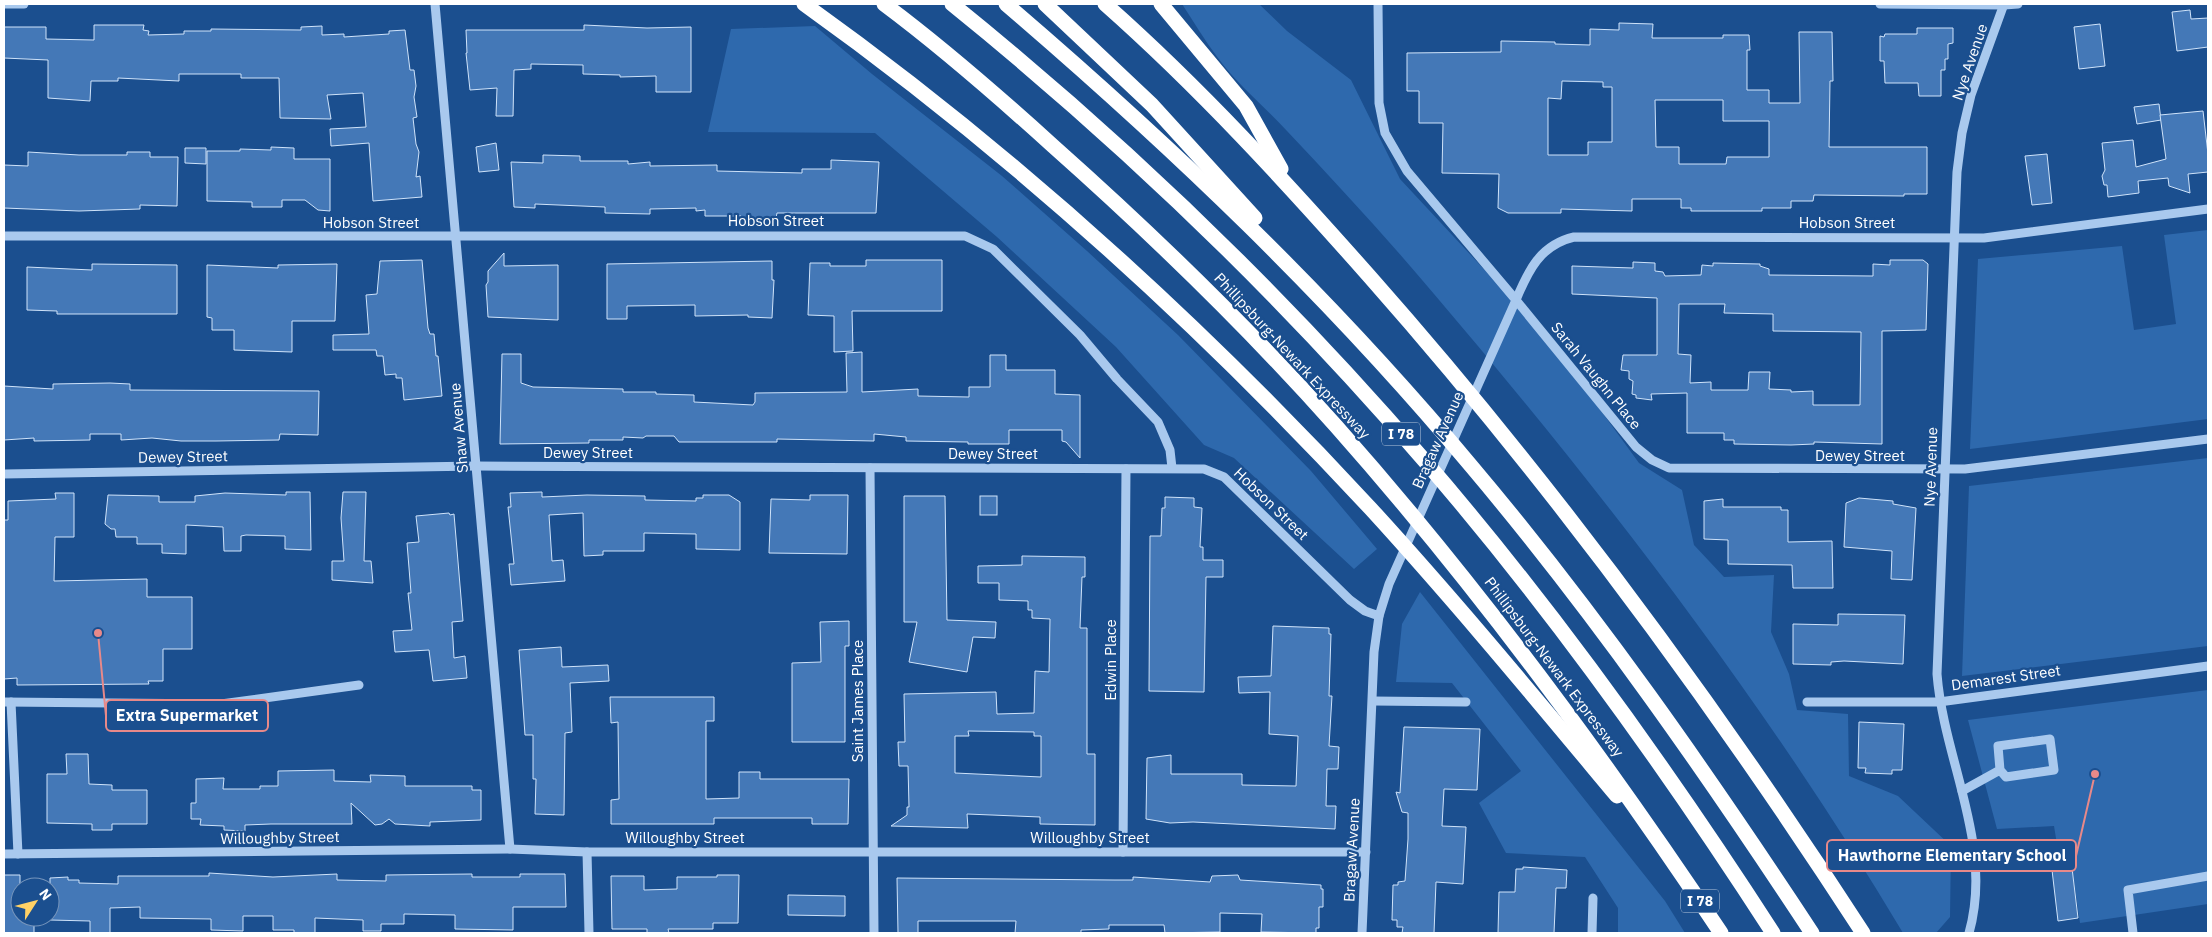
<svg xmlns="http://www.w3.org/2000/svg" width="2212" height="937" font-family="'IBM Plex Sans',sans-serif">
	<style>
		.green { fill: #2e69ad }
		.building { fill: #4478b7; stroke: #cfe3fa; fill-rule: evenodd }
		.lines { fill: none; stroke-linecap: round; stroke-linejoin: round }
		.minor { stroke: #a9c9ee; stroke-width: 9 }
		.highway { stroke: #fff; stroke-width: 15 }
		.labels { text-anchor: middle; stroke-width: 4.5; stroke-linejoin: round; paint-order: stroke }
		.shield { fill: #1b4f8f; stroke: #bbcadd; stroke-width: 1 }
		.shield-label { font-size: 14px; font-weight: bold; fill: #fff }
		.street-label { font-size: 15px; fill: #fff; stroke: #1b4f8f }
		.leader { fill: none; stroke: #e88989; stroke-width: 2 }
		.callout-dot { fill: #e88989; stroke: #1b4f8f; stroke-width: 2 }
		.callout { fill: #1b4f8f; stroke: #e88989; stroke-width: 2 }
		.callout-label { font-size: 16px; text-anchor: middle; font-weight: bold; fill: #fff }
	</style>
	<rect width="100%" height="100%" fill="#1b4f8f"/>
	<g class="green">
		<path d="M1182 4H1259L1287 31 1351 80 1400 179 1548 338 1639 463 1682 490 1694 545 1724 577 1774 575 1771 632 1789 674 1797 710 1848 714 1849 776 1898 796 1951 846 1950 917 1936 933H1903C1768 706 1605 495 1434 294 1387 238 1337 184 1287 131 1265 107 1237 84 1218 58 1205 41 1194 22 1182 4Z"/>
		<polygon points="815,26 872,74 1002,176 1087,251 1178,335 1311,471 1377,549 1354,569 1234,458 1204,445 1116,347 997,237 875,133 708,132 731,29"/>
		<polygon points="2208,230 2208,419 1970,449 1978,259 2122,246 2134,330 2176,324 2164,235"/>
		<polygon points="2208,458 2208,646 1962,676 1969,486"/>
		<polygon points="1420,592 1665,901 1685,933 1618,933 1618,908 1585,857 1506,853 1479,803 1521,771 1452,683 1396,682 1402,624"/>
		<polygon points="2208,690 2208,904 2080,923 2072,868 2061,869 2054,826 1997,829 1968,720"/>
	</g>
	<g class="building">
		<polygon points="2190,10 2191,19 2208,18 2208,47 2177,51 2172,12"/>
		<path d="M1619 23 1653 24 1652 38H1723V35H1749L1750 50H1747V90H1769V103H1800L1799 32H1832L1833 81H1830L1829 147H1927V194H1904V196L1814 195 1813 201H1791V208H1762V211H1691V208H1681V199H1632V211L1561 209V213H1508L1498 208 1499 174 1442 173 1443 123H1419V91H1407V53L1501 52V41L1555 42V44L1590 45V29L1619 30ZM1562 81 1603 82V87H1612V142H1588V155H1548V98L1561 99ZM1655 100H1723V121H1769V157H1727L1726 164H1679V147H1656Z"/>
		<polygon points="2100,24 2105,66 2079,69 2074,27"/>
		<polygon points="94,25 144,25 143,30 149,31 148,35 184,34 184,31 211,31 211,29 301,30 301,27 322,26 322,35 344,34 344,37 389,34 389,31 405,30 410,70 414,70 416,86 414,97 417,117 413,118 416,144 419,152 416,177 420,176 422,197 373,201 369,143 331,146 330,129 366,127 363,93 327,95 331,119 280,118 279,78 241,78 241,74 179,74 179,81 118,78 118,81 91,81 90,101 48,98 48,60 4,58 4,27 46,27 46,39 94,40"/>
		<polygon points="584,25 647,28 691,27 691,92 656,92 656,76 620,77 620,75 583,74 583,65 531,64 531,69 514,70 513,116 496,116 497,88 470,90 466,53 467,53 466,30 584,30"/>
		<polygon points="1917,28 1953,28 1953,43 1948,44 1948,59 1945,59 1945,70 1941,70 1941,96 1919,96 1918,83 1885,83 1884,61 1880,61 1880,36 1884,37 1885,34 1917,34"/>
		<polygon points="2159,104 2161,120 2137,124 2134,107"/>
		<polygon points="2203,111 2208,154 2208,172 2188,174 2190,193 2169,186 2168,178 2138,181 2139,193 2108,197 2107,185 2104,185 2102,176 2105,170 2102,143 2133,140 2136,167 2166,159 2160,115"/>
		<polygon points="496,143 499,170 479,172 476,147"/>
		<polygon points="271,147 294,148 294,159 330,159 330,211 318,210 305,200 282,200 282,207 252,207 252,202 207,201 207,151 240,151 240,149 271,150"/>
		<polygon points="185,148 206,148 206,164 185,163"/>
		<polygon points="28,152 79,155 127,155 127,152 150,152 150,157 178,157 177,206 140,205 140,209 79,211 4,208 4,165 28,166"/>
		<polygon points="2047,154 2052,203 2032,205 2025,156"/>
		<polygon points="543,155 580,156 580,161 628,161 628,164 650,162 650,166 717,165 717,171 802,173 802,169 831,169 831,160 879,162 876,213 777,213 776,218 741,218 741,216 705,216 705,210 696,211 696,208 650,209 650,214 605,213 605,207 535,204 535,208 514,207 511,162 543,163"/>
		<polygon points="504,253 504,266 558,265 558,320 488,317 486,285 488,282 488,271"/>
		<polygon points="422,260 428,328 430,334 434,334 436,356 438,356 442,396 404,400 402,378 396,378 396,374 385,375 383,356 377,356 376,350 333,350 333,335 369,334 366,295 377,294 380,261"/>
		<polygon points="866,260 942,260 942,311 852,311 853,351 834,352 834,316 808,315 810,263 830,263 830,266 866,266"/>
		<path d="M1890 260H1923L1928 264 1926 330 1882 331V444L1814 442V444L1791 445 1734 444V440H1724V433H1687V393L1651 394 1652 400 1636 398V395L1632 394 1633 381 1629 379V371L1621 370 1623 355H1657V298L1572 294V266L1633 268V262L1655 263V271L1663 272 1665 276 1701 275 1702 265 1713 266V263L1760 264V266L1769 269V275L1873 276V264L1890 265ZM1679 304H1725L1724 313 1773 314V331L1861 332 1860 405H1813V391L1791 392V390L1769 389 1770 372H1749L1748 390H1711V382L1690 383 1691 355 1678 354Z"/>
		<polygon points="772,261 772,280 774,280 772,318 748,317 748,315 695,316 695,305 627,306 627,319 607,319 607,264"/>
		<polygon points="92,264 177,265 177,314 57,314 57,311 27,310 27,267 92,270"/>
		<polygon points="337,264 335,321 292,321 292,352 234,350 234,330 212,330 212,318 207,317 207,265 278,268 278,265"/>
		<polygon points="862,352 862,392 918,389 918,396 969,397 969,387 990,387 990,355 1006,355 1006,370 1055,370 1055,394 1080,395 1080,458 1066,442 1062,441 1062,430 1009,430 1009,444 968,444 968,442 906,441 906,437 874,434 874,441 777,439 777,442 679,442 674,436 646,436 643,438 623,437 623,440 589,440 589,443 500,444 502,354 521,354 521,383 533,387 623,389 623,392 656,392 656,394 694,395 694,402 753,405 755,402 755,393 847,392 846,353"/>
		<polygon points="110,383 130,384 130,390 319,391 318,435 280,434 279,440 216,441 181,441 152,438 121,440 121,434 90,434 90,440 34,441 34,438 4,440 4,386 53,389 53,384"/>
		<polygon points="286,492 310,492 311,550 285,549 285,536 246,535 241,536 241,551 224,551 223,527 186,525 186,554 162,553 162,544 137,544 137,537 116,537 115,529 111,529 105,524 108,495 159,496 159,502 195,502 195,496 225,493 286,495"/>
		<polygon points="343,492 366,492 364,561 371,561 373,583 332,580 332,561 344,561 341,518"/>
		<polygon points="542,492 542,497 587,495 645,496 645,500 696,501 696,498 703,498 703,495 729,495 740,502 740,550 696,549 696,534 644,533 644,551 603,551 603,555 584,556 583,513 549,515 552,561 563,560 565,581 511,585 509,564 514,564 508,507 511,507 510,493"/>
		<polygon points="55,493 74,493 74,537 55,537 54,581 147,579 147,597 192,597 192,649 163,649 163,681 148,681 149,684 17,685 17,678 4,679 4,520 8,520 8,501 56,499"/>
		<polygon points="810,495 848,495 847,554 769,553 771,499 810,500"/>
		<polygon points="904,496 945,496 947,620 996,622 995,638 973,637 967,672 909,662 917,622 904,622"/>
		<rect x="980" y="496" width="17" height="19"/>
		<polygon points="1165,497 1194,498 1194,507 1202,508 1200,547 1203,547 1203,560 1223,560 1223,577 1206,577 1204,692 1149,691 1150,536 1161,536 1162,508 1165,508"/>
		<polygon points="1859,498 1893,501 1893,504 1916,508 1912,580 1891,579 1892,551 1844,547 1846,503"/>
		<polygon points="1723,499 1723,507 1781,507 1781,510 1788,510 1788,542 1832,541 1833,588 1793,588 1792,565 1728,564 1728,540 1704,539 1704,501"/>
		<polygon points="449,513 450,515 454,514 463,621 452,622 454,658 465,656 467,678 433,681 429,650 395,652 393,631 412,630 408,593 411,593 407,543 419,542 416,516"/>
		<path d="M1022 556 1085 557V577H1082L1080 628H1087V754H1095V825L1040 824V817L967 814 968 828 891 826 907 815V807H909L908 766H899L898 742H905L904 694 996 692 997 714 1034 713 1035 671 1049 672 1050 619 1032 618V610H1028V601L999 600V583H978V566L1022 565ZM968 731 1034 732V736H1041V777L955 773V736H969Z"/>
		<polygon points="1838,614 1905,615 1903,664 1844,661 1831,662 1831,665 1793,664 1793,624 1838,625"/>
		<polygon points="849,621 849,646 845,646 845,742 792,742 792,663 821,662 820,622"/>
		<polygon points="1273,626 1329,628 1329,634 1331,634 1329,696 1332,696 1329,746 1339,747 1338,769 1327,769 1326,806 1336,806 1335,829 1193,822 1170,823 1146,819 1147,758 1171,755 1171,774 1242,774 1242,785 1296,786 1298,736 1269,734 1270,692 1239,693 1238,677 1271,676"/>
		<polygon points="561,647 562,667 608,665 609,681 570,683 572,732 565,733 564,815 535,814 536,779 533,779 533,735 525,735 519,650"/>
		<polygon points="610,697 714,697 714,721 706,721 706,799 739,798 739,772 760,772 760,779 849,779 848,824 812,824 812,818 714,818 714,824 611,824 611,800 619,799 618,722 611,723"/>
		<polygon points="1859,722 1904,724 1902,770 1892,770 1892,774 1865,773 1866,768 1858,768"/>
		<polygon points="1404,727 1480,729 1477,790 1444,789 1442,826 1466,827 1463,884 1436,882 1434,933 1402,933 1403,927 1397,927 1397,920 1392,920 1393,885 1398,885 1398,882 1405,881 1408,839 1408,813 1402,812 1396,792 1400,793"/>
		<polygon points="66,754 88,754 89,784 112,785 112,790 147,790 147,824 112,824 112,830 92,830 92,824 47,823 47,774 67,774"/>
		<polygon points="334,770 334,781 371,782 370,775 405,776 405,786 472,786 472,790 481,790 481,820 430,822 430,826 395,824 389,819 382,824 375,825 351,803 352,824 271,824 245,825 245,831 224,830 224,826 200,825 201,819 191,819 191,803 196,803 196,779 224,778 223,789 260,789 260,786 278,786 278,771"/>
		<polygon points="1523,867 1567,870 1566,888 1556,888 1554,933 1498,933 1499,892 1515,892 1516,869 1523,869"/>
		<polygon points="2072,868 2078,918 2058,921 2052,870"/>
		<polygon points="209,873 273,877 337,874 337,880 386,881 386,875 472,874 472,877 520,877 520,874 565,874 566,907 513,907 513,930 455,929 455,915 404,914 404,924 381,924 381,931 363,931 363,920 315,918 315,933 294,933 294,930 273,930 273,916 243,916 243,931 211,930 211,919 140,918 140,907 110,908 110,933 90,933 90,921 50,920 50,878 68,877 68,880 79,880 79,883 118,884 118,876 209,876"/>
		<polygon points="4,875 20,875 20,917 34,917 34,933 4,933"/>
		<polygon points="717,875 739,875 738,923 713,923 713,929 668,929 669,933 647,933 647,929 612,929 611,876 644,876 644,890 677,889 677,877 717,877"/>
		<polygon points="1238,875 1240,880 1321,885 1321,889 1323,889 1323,907 1319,907 1319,928 1316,928 1316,933 1261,932 1262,914 1220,913 1220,932 1165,933 1164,925 1109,925 1109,929 1081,930 1081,933 1015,933 1016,921 918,921 918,933 898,933 897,878 1114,880 1133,880 1133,877 1210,882 1212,876"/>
		<polygon points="788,895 845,896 845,916 788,915"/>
	</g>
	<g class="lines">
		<g class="minor">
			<polyline points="4,4 24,4"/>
			<polyline points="435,4 510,849"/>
			<polyline points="1880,4 2004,5 2018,4"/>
			<path d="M2208 209 1984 238 1574 237C1540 245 1528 271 1516 300L1636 447 1652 460 1669 468 1965 469 2208 439"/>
			<polyline points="4,236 965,236 993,249 1080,335 1117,379 1158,422 1170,450 1172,468"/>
			<polyline points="870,468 874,933"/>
			<polyline points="4,474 476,466 1204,469 1224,477 1350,600 1365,611 1379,616"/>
			<polyline points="1373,701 1466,702"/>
			<polyline points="4,702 221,704 359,685"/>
			<polyline points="11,702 18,854"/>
			<polyline points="1807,702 1939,702 2208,666"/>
			<polyline points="1962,791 2000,770 1998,746 2050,739 2054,770 2006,777 2000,770"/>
			<polyline points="587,852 589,933"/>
			<polyline points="1123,852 1126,469"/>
			<polyline points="4,854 510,849 587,852 1366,852"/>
			<polyline points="1362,933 1374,652 1379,616 1389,584 1516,300 1407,171 1385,133 1379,103 1378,4"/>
			<polyline points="1592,933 1593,898"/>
			<path d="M1969 933C1994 844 1944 762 1937 674L1957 172 1962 133 1971 95 2004 4"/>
			<polyline points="2133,933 2128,890 2208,876"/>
		</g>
		<g class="highway">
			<path d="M804 4C1011 152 1198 322 1371 509 1456 602 1536 699 1617 796"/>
			<path d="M884 4C943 48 999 97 1053 146 1152 234 1248 327 1336 426 1477 585 1603 756 1721 933"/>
			<path d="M952 4C1123 142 1281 294 1424 460 1552 608 1667 769 1773 933"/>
			<path d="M1006 4C1173 147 1331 298 1472 467 1596 614 1706 772 1812 933"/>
			<polyline points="1045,4 1152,105 1255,218"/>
			<path d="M1105 4C1200 88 1286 182 1370 277 1552 483 1714 703 1863 933"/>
			<polyline points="1161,4 1246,106 1281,169"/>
		</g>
	</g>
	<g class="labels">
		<g class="shield">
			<rect x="1382" y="422.5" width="38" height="23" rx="4"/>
			<rect x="1681" y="889.5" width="38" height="23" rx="4"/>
		</g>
		<g class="shield-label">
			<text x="1401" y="439">I 78</text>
			<text x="1700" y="906">I 78</text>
		</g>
		<g class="street-label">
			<text transform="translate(1970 62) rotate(-71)" y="5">Nye Avenue</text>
			<text x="776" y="226">Hobson Street</text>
			<text x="371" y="228">Hobson Street</text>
			<text x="1847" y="228">Hobson Street</text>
			<text transform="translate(1292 356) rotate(47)" y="5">Phillipsburg-Newark Expressway</text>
			<text transform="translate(1596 376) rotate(51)" y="5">Sarah Vaughn Place</text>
			<text transform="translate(459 428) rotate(-95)" y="5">Shaw Avenue</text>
			<text transform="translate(1438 440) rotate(-66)" y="5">Bragaw Avenue</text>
			<text x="588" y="458">Dewey Street</text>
			<text x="993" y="459">Dewey Street</text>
			<text x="1860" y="461">Dewey Street</text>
			<text transform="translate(183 457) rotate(-1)" y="5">Dewey Street</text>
			<text transform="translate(1931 467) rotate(-88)" y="5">Nye Avenue</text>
			<text transform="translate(1271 504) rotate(44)" y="5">Hobson Street</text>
			<text transform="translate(1111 660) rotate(-90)" y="5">Edwin Place</text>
			<text transform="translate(1554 667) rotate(53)" y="5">Phillipsburg-Newark Expressway</text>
			<text transform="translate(2006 678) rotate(-8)" y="5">Demarest Street</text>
			<text transform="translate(858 701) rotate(-90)" y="5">Saint James Place</text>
			<text transform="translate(280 838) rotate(-1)" y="5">Willoughby Street</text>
			<text x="685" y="843">Willoughby Street</text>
			<text x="1090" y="843">Willoughby Street</text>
			<text transform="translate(1352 850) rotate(-87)" y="5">Bragaw Avenue</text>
		</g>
	</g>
	<path class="leader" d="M98 633L106 716M2095 774L2076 856"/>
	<g class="callout-dot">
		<circle cx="98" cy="633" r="5"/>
		<circle cx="2095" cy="774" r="5"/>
	</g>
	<g class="callout">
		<rect x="106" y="700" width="162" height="31" rx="5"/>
		<rect x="1827" y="840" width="249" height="31" rx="5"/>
	</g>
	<g class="callout-label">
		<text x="187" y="721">Extra Supermarket</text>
		<text x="1952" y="861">Hawthorne Elementary School</text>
	</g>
	<rect width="2212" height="937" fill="none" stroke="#ffffff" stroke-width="10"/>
	<g transform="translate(35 902) rotate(54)"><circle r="24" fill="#1b4f8f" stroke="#7695bc"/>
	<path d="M0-4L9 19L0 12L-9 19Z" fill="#ffd166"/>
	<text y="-8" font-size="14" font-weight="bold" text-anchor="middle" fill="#ffffff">N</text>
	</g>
</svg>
